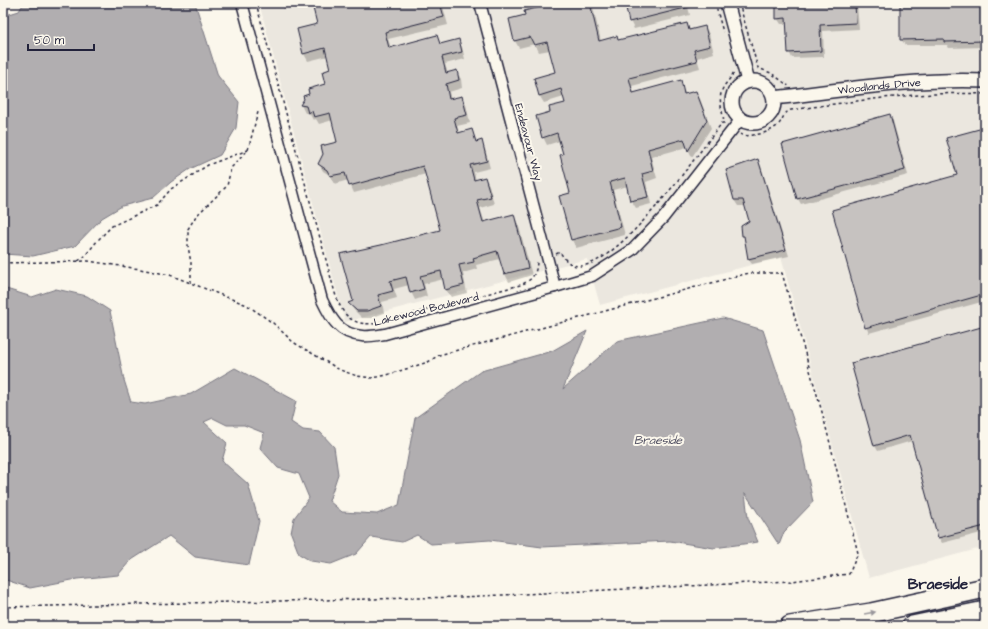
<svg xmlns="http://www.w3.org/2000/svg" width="988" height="629" font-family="'Architects Daughter',sans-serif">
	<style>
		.built { fill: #ebe7df }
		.water { fill: #b1aeb0; stroke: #787681 }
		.shadow { fill: #0003 }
		.building { fill: #c6c2c0; stroke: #22223b }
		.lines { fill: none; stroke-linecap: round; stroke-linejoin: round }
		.minor-casing { stroke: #22223b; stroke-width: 13 }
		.tertiary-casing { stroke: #22223b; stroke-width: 16 }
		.motorway-casing { stroke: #22223b; stroke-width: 22 }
		.path { stroke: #22223b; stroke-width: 1.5; stroke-dasharray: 3 3; stroke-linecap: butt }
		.minor { stroke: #fbf7ec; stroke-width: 10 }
		.tertiary { stroke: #fbf7ec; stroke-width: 13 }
		.motorway { stroke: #fbf7ec; stroke-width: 19 }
		.oneway { fill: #99979c }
		.labels { text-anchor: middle; stroke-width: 4; stroke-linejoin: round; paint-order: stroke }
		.street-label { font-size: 11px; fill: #22223b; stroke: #fbf7ec }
		.water-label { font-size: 12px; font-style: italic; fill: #545364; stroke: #fbf7ec }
		.district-label { font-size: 15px; font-weight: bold; fill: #22223b; stroke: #fbf7ec }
	</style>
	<rect width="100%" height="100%" fill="#fbf7ec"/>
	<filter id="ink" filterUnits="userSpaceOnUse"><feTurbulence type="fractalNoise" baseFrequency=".025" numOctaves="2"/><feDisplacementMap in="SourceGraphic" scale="8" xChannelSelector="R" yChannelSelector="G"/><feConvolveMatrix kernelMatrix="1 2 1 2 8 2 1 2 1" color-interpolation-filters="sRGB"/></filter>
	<g filter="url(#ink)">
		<polygon class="built" points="259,3 985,3 985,547 869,578 781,257 600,305 587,259 345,322"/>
		<g class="water">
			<polygon points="24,3 195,3 218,76 239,102 236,128 220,155 190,169 171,182 153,198 122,206 102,218 75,246 33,256 3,254 3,16 19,11"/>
			<polygon points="3,288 32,297 56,289 87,296 110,311 124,380 131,402 145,404 191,394 235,368 296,401 291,422 303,430 320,432 334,447 338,474 329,501 342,512 377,514 399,505 415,418 481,371 552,351 587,331 563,389 617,341 723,318 763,330 800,440 813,502 784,532 779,545 745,493 748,518 758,542 714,548 670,541 542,547 490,540 431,544 417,535 402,542 371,537 356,554 331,564 311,561 299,554 291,533 294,518 309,498 299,474 278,468 260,448 264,433 244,425 227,425 213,418 204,422 227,443 222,461 248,484 259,521 249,565 195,557 169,536 130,561 118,575 77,579 30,588 3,579"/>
		</g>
		<g class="shadow">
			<polygon points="280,3 308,3 284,9"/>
			<polygon points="336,3 442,3 448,25 388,39 391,48 437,36 441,44 458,40 462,47 465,59 445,64 448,74 456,71 461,79 462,88 449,92 451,100 461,97 466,104 470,123 457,126 459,133 472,130 477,142 481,141 485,149 490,168 474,172 476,180 485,178 489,185 494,204 480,208 485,223 513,215 518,223 532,275 509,282 505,274 500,259 476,265 477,269 463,273 467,293 451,297 446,290 444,279 424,284 427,296 415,300 411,292 409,285 394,289 397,298 382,302 384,313 371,318 362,318 354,310 350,303 354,302 441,230 426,174 354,193 348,180 335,184 331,176 323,171 319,164 338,143 333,120 319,124 316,119 313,120 309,113 305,113 301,105 310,95 326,85 332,70 328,56 308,61 304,54 318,24"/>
			<polygon points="561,3 592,3 601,41 617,37 619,41 687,24 690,30 705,27 709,34 714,53 697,58 700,68 632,86 634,93 680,82 686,95 696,92 700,99 711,128 692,157 687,147 651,157 657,178 646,182 651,204 636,208 631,200 628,186 613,190 625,235 576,248 572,240 560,196 571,193 564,155 560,141 547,145 543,137 551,113 566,103 564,97 544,103 539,95 557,73 550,50 539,52 535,44 519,48 515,41 510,20 526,16"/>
			<polygon points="626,3 687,3 690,15 634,29 630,21"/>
			<polygon points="777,3 857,3 859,29 823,31 824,57 792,58 789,52 787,24 781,24 777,18"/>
			<polygon points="901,3 985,3 985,47 949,48 947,45 905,45 901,39"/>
			<polygon points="890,115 893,121 908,175 801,204 798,199 783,145"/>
			<polygon points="983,129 985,132 985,301 869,333 866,327 958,176"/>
			<polygon points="758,161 761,166 789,256 752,264 748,259 746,240 743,236 750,222 746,206 738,206 734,200 727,171"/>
			<polygon points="985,327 985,532 942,543 939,538 912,441 878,451 875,446"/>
		</g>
		<g class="building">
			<polygon points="332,3 440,3 444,17 385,32 389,48 437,35 440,44 459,39 462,52 442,57 446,73 457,70 459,80 446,84 449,99 462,96 467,115 454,118 458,133 472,129 476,142 482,140 487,161 470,165 474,180 485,177 491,197 477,200 483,222 514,214 528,268 504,274 497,251 473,258 474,262 459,265 464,285 445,290 441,271 420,276 424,289 410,293 406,277 390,281 393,291 378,295 381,306 367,311 357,311 348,303 353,301 340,254 381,245 440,230 423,166 349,186 345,173 330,176 327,170 318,164 323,154 321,146 337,142 330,113 314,117 312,111 308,113 306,106 300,105 304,99 303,96 309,94 308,89 325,84 322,72 330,69 325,48 303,54 297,29 317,24 313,8"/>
			<polygon points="557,3 590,3 599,41 617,36 618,40 687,23 689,30 705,26 710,46 694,50 697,61 629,78 633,93 681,80 684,94 696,91 707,120 688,151 684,139 648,149 653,171 642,174 648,197 630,201 625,178 610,182 621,227 571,240 559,196 570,193 560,155 563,154 557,133 542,138 536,116 550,112 549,107 565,103 561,89 539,96 534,78 555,72 547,42 534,45 530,37 514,41 509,19 525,15 524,11"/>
			<polygon points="625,3 693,3 693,6 629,22"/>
			<polygon points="776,3 855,3 856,23 820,25 821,51 788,53 786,18 776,19"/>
			<polygon points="900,3 984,3 985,41 944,42 944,39 900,40"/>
			<polygon points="890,114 905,170 797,199 782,144"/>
			<polygon points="983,128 985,134 985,294 865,328 832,210 957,175 946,138"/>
			<polygon points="758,159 786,250 748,259 744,236 742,236 741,226 749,221 743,200 734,200 726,170"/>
			<polygon points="985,326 985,526 938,538 910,435 874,446 851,363"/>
		</g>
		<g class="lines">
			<g class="minor-casing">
				<g id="minor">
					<path d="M242 3 322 300C331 319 339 334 362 336 369 337 378 335 385 334L555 287 592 276 632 250 664 217 740 120"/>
					<polyline points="480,3 555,287"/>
				</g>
			</g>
			<g class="tertiary-casing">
				<g id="tertiary">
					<polyline points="727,3 748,81"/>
					<circle cx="753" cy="102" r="21"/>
					<path id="s1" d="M774 98C844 90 915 78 985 81"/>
				</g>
			</g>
			<g class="motorway-casing">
				<g id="motorway">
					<polyline points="790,626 871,613 985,588"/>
					<polyline points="912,626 985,611"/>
				</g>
			</g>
			<g class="path">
				<path d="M256 3 335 293C342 316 353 327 378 323L520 285C533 280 537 273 537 260"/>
				<polyline points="715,3 723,32"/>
				<polyline points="739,3 758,68 771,73 786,84 787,84 788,86"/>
				<path d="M740 134C744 136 748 136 753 135 763 134 772 131 779 124 783 119 784 112 791 110 856 101 920 91 985 94"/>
				<path d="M556 254 560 252C565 260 570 266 579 266 619 266 697 155 722 123H724C723 111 717 99 723 88 726 82 732 78 734 71"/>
				<polyline points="78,261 84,257 98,240 112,226 157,205 171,189 208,165 248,150"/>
				<polyline points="3,263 88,261 140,269 170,275 247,305 273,323 293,342 340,370 357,376 373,378 387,375 428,362 439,355 749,273 782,273 822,412 858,553 849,574 792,581 461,597 3,607"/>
				<polyline points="191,283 191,263 188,246 188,229 196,216 227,186 231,168 248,150 258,112"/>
			</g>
			<use href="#minor" class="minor"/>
			<use href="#tertiary" class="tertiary"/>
			<use href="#motorway" class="motorway"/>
		</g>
		<defs><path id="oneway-solid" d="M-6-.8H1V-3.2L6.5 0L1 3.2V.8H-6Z"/></defs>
		<use class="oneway" href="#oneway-solid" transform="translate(870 613) rotate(-10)"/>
	</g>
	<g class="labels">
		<g class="street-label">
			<text dy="4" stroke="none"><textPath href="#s1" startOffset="106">Woodlands Drive</textPath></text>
			<text transform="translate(529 142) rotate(75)" y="4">Endeavour Way</text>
			<text transform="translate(426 309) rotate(-14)" y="4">Lakewood Boulevard</text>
		</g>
		<g class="water-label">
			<text x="658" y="444">Braeside</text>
		</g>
		<g class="district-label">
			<text x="938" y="589">Braeside</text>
		</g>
	</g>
	<rect width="988" height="629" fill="none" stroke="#fbf7ec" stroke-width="16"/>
	<rect x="8" y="8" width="972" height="613" fill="none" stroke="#22223b" stroke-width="1.5" filter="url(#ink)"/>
	<path d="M28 44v6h66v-6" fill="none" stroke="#22223b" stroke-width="2"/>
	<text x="34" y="44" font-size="12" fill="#22223b" stroke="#fbf7ec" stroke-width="3" paint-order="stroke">50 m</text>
</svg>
